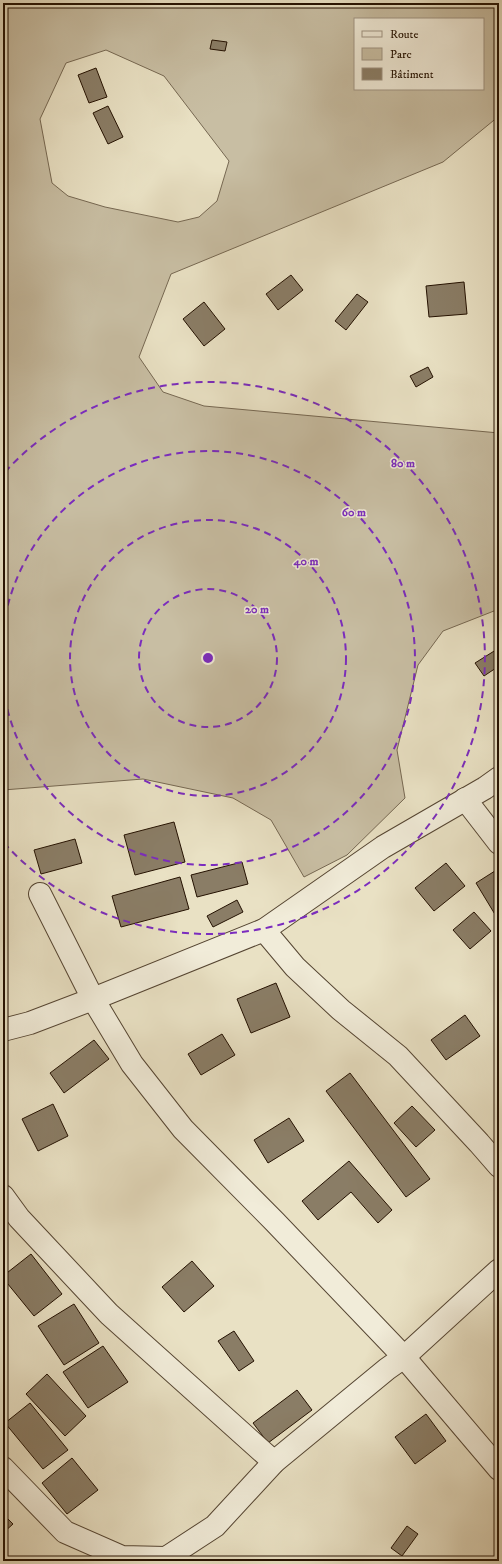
<svg xmlns="http://www.w3.org/2000/svg" width="502" height="1564" font-family="'IM FELL DW Pica',serif">
	<style>
		.green { fill: #c8bea3; stroke: #766852; fill-rule: evenodd }
		.building { fill: #8a7d66; stroke: #241101 }
		.lines { fill: none; stroke-linecap: round; stroke-linejoin: round }
		.street-casing { stroke: #554532; stroke-width: 24 }
		.street { stroke: #f1ecd9; stroke-width: 22 }
		.ring { fill: none; stroke: #7b2cbf; stroke-width: 2; stroke-dasharray: 7 5 }
		.centre { fill: #7b2cbf; stroke: #f1ecd9; stroke-width: 2 }
		.ring-label { font-size: 12px; text-anchor: middle; font-weight: bold; fill: #7b2cbf; stroke: #f1ecd9; stroke-width: 3; stroke-linejoin: round; paint-order: stroke }
	</style>
	<rect width="100%" height="100%" fill="#e9e1c4"/>
	<filter id="stains"><feTurbulence type="fractalNoise" baseFrequency=".005" numOctaves="4"/><feColorMatrix values="0 0 0 0 .2 0 0 0 0 .09 0 0 0 0 .02 0 0 0 .5 -.17"/></filter>
	<radialGradient id="worn" r=".72"><stop offset=".6" stop-color="#630" stop-opacity="0"/><stop offset="1" stop-color="#630" stop-opacity=".3"/></radialGradient>
	<path class="green" d="M3 3H489L499 4V116L443 162 171 274 139 357 163 392 204 406 499 433V609L443 631 418 665 397 750 405 798 347 855 304 877 271 820 233 798 143 779 3 790ZM355 19H483V89H355ZM106 50 164 76 229 161 217 201 199 217 178 222 105 207 68 196 52 183 40 119 66 63Z"/>
	<g class="building">
		<polygon points="212,40 227,42 225,51 210,49"/>
		<polygon points="96,68 107,97 89,103 78,75"/>
		<polygon points="108,106 123,137 108,144 93,113"/>
		<polygon points="291,275 303,290 278,310 266,294"/>
		<polygon points="464,282 467,314 429,317 426,286"/>
		<polygon points="357,294 368,302 346,330 335,321"/>
		<polygon points="204,302 225,329 204,346 183,319"/>
		<polygon points="428,367 433,377 416,387 410,376"/>
		<polygon points="499,648 499,666 484,676 475,663"/>
		<polygon points="174,822 185,862 135,875 124,835"/>
		<polygon points="75,839 82,863 41,874 34,850"/>
		<polygon points="242,862 248,884 197,897 191,875"/>
		<polygon points="446,863 465,886 434,911 415,888"/>
		<polygon points="498,869 499,870 499,921 476,883"/>
		<polygon points="180,877 189,909 121,927 112,896"/>
		<polygon points="237,900 243,912 213,927 207,916"/>
		<polygon points="474,912 491,931 470,949 453,930"/>
		<polygon points="276,983 290,1017 251,1033 237,999"/>
		<polygon points="465,1015 480,1036 446,1060 431,1040"/>
		<polygon points="222,1034 235,1055 201,1075 188,1054"/>
		<polygon points="94,1040 109,1059 64,1093 50,1073"/>
		<polygon points="350,1073 430,1179 406,1197 326,1091"/>
		<polygon points="53,1104 68,1136 38,1151 22,1119"/>
		<polygon points="412,1106 435,1130 416,1147 394,1123"/>
		<polygon points="289,1118 304,1141 268,1163 254,1140"/>
		<polygon points="349,1161 392,1210 378,1223 351,1192 318,1220 302,1201"/>
		<polygon points="31,1254 62,1294 34,1316 3,1278 3,1276"/>
		<polygon points="192,1261 214,1286 184,1312 162,1287"/>
		<polygon points="74,1304 99,1343 64,1365 38,1326"/>
		<polygon points="234,1331 254,1361 239,1371 218,1341"/>
		<polygon points="103,1346 128,1382 88,1408 63,1372"/>
		<polygon points="47,1374 86,1416 65,1436 26,1394"/>
		<polygon points="297,1390 312,1410 268,1443 253,1423"/>
		<polygon points="30,1403 68,1450 43,1469 5,1423"/>
		<polygon points="426,1414 446,1441 415,1464 395,1437"/>
		<polygon points="72,1458 98,1490 67,1514 42,1483"/>
		<polygon points="3,1514 13,1524 3,1533"/>
		<polygon points="407,1526 418,1534 402,1556 391,1548"/>
	</g>
	<g class="lines">
		<g class="street-casing">
			<g id="street">
				<polyline points="465,799 499,843"/>
				<polyline points="40,894 93,999 132,1064 183,1129 275,1222 404,1357 499,1469"/>
				<polyline points="264,930 295,967 341,1010 398,1056 479,1143 499,1166"/>
				<polyline points="3,1030 30,1023 93,999 264,930 383,847 485,788 499,778"/>
				<polyline points="3,1196 19,1218 109,1314 274,1462"/>
				<polyline points="3,1468 65,1532 122,1557 166,1558 215,1526 274,1462 387,1369 404,1357 499,1270"/>
			</g>
		</g>
		<use href="#street" class="street"/>
	</g>
	<g class="ring">
		<circle cx="208" cy="658" r="69"/>
		<circle cx="208" cy="658" r="138"/>
		<path d="M3 629A207 207 0 1 1 3 687"/>
		<path d="M5 472A276 276 0 1 1 5 844"/>
	</g>
	<circle cx="208" cy="658" r="6" class="centre"/>
	<g class="ring-label">
		<text x="403" y="467">80 m</text>
		<text x="354" y="516">60 m</text>
		<text x="306" y="565">40 m</text>
		<text x="257" y="613">20 m</text>
	</g>
	<rect width="502" height="1564" fill="none" stroke="#e9e1c4" stroke-width="16"/>
	<rect x="4" y="4" width="494" height="1556" fill="none" stroke="#241101" stroke-width="2"/>
	<rect x="8" y="8" width="486" height="1548" fill="none" stroke="#241101"/>
	<rect x="354" y="18" width="130" height="72" fill="#f1ecd9" stroke="#9f9483"/>
	<rect x="362" y="31" width="20" height="6" fill="#f1ecd9" stroke="#9f9483"/>
	<text x="390" y="38" font-size="12" fill="#241101">Route</text>
	<rect x="362" y="48" width="20" height="12" fill="#c8bea3" stroke="#9f9483"/>
	<text x="390" y="58" font-size="12" fill="#241101">Parc</text>
	<rect x="362" y="68" width="20" height="12" fill="#8a7d66" stroke="#9f9483"/>
	<text x="390" y="78" font-size="12" fill="#241101">Bâtiment</text>
	<rect width="100%" height="100%" filter="url(#stains)"/>
	<rect width="100%" height="100%" fill="url(#worn)"/>
</svg>
